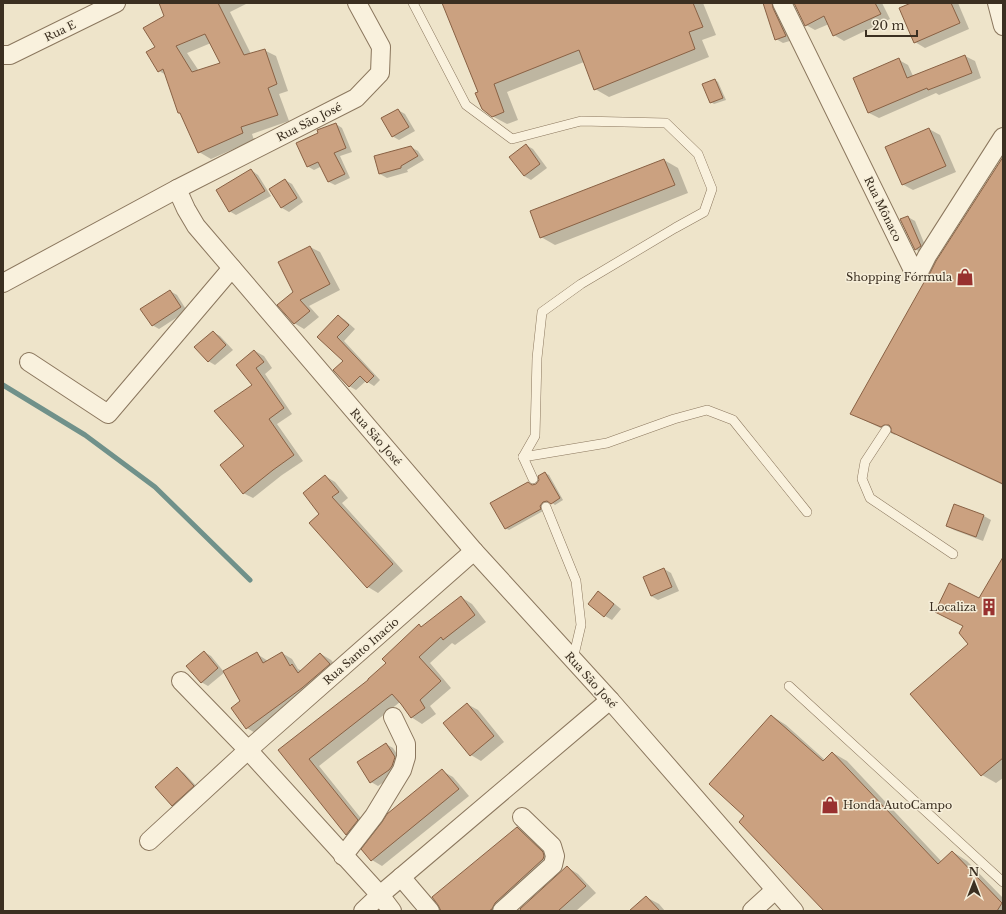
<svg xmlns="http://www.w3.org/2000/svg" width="1006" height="914" font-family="'Libre Baskerville',serif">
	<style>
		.shadow { fill: #0003; fill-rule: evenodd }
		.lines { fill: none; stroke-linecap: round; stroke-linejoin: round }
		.stream { stroke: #70918a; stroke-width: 5 }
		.building { fill: #cba180; stroke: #896144; fill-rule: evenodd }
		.lane-casing { stroke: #8b775e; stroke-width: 10 }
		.street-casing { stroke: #8b775e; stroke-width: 20 }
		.lane { stroke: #f9f1dd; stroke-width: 9 }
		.street { stroke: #f9f1dd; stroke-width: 18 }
		.labels { text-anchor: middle; stroke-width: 3; stroke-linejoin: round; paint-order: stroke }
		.street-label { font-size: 11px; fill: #3b2f21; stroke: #f6eed9 }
		.poi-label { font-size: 11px; fill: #3b2f21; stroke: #f6eed9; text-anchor: end }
	</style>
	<rect width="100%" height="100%" fill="#eee4ca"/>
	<g class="shadow">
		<path d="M163 3H248L230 12 251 54 264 50 276 56 288 91 279 94 289 121 252 134 254 140 211 159 199 152 182 114 179 113 166 75 159 71 156 47 165 16ZM211 43 221 64 199 71 187 53Z"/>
		<polygon points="443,3 703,3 716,35 702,40 709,57 609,97 595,89 584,62 507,92 518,120 507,124 492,116 479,93"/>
		<polygon points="766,3 775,3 793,40 783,43 776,39"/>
		<polygon points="795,3 882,3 890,19 844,41 834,35 829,24 815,30 806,25"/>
		<polygon points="913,3 958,3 969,29 925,48 915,42"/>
		<polygon points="965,56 975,61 981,78 939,95 936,93 879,118 869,113 854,79 899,60 908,65 913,76"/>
		<polygon points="715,80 718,82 726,100 714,104 711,102"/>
		<polygon points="398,110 405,114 415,131 399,140 392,136"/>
		<polygon points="336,124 342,128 352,152 340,156 350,178 335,185 329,182 322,166 314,170 307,166 320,134"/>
		<polygon points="929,129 940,135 956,172 913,190 902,184"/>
		<polygon points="526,145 533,149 547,168 531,180 524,176"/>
		<polygon points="411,147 418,151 424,160 407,170 408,172 387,178 380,174 375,157"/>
		<polygon points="1003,158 1003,485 907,440 896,434 895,435 866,421 852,413"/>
		<polygon points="664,160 678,168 688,193 555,245 541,237"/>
		<polygon points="251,170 258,175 271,196 236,215 229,211"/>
		<polygon points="285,180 292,184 303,202 289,212 282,208"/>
		<polygon points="908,217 915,221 927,250 922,253 915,249"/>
		<polygon points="310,247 320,252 340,290 309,306 319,317 304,329 294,323 294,292"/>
		<polygon points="170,291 177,295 187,311 159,329 152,325"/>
		<polygon points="338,316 345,320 355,329 344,341 380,380 374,386 366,381 356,390 349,386 344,361 318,337"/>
		<polygon points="213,332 220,336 233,350 215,365 208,361"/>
		<polygon points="255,351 264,356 272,368 265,374 292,414 277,424 303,461 282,475 253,498 243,493 246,446 253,385"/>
		<polygon points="545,473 549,475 563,500 555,505 551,502 547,503 543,511 509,530 505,528 532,486 536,485"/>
		<polygon points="325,476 335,482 348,498 342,503 403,571 378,593 368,587 321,514"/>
		<polygon points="955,505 984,516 991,520 983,541 954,530 947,526"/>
		<polygon points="1003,559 1003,778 996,783 982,775 912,694 970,644 979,600"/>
		<polygon points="664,569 671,573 679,591 658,600 651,596"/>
		<polygon points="598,592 605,596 621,609 612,620 605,616"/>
		<polygon points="461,597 472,604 486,622 455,645 452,643 430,663 451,688 430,706 436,714 422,724 411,717 400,702 319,766 368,827 357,841 346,834 280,751 370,680 387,663 419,626 422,627"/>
		<polygon points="204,652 211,656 224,672 257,654 268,661 282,653 292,659 298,669 302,671 321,654 331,660 340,670 257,734 247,728 241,702 225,672 208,686 201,682"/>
		<polygon points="467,704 478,710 504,742 481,761 471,755"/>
		<polygon points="772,716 786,725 825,760 833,753 847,761 942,862 953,852 967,861 1003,898 1003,911 825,911 745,816"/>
		<polygon points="386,744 393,748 402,762 396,774 378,786 371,782"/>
		<polygon points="177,768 184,773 200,790 179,809 172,805"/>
		<polygon points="442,771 453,777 469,796 382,866 372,860"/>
		<polygon points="518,828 531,836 556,860 508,911 442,911"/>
		<polygon points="567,867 578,874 596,893 576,911 523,911"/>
		<polygon points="646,897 659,904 665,911 630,911"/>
	</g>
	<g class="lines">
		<polyline class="stream" points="3,385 85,435 155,487 250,580"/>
	</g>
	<g class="building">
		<path d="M159 3H218L244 55 265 49 277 84 268 88 278 115 241 127 243 133 198 153 180 113H178L163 69 158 72 146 52 155 47 143 28 164 16ZM205 34 220 63 192 72 176 46Z"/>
		<polygon points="442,3 693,3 703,27 689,32 695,49 594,90 579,50 494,84 504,112 492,117 482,109 475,93 478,92"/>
		<polygon points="763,3 772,3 773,8 786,36 775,40"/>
		<polygon points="794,3 875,3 881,14 833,36 824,16 805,26"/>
		<polygon points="911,3 951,3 960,23 914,43 899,8"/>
		<polygon points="965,55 972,73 928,90 927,88 868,113 853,78 899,58 907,78"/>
		<polygon points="715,79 723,98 710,103 702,84"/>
		<polygon points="398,109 409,127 392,137 381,118"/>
		<polygon points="336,123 346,148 334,153 345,174 328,182 318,162 307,167 296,143 318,133 317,130"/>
		<polygon points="929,128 946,166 902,185 885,147"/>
		<polygon points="526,144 540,164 524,176 509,157"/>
		<polygon points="411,146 418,156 401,166 401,168 379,174 374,156"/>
		<polygon points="1003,157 1003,484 891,432 891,428 889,425 884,425 881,427 850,414 927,277 930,273 936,261"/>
		<polygon points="664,159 675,185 540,238 530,211"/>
		<polygon points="251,169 265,191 229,212 216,190"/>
		<polygon points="285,179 297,198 281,208 269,189"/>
		<polygon points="908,216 921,246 915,250 900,219"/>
		<polygon points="310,246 330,284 300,300 310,311 294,324 277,305 293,292 278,262"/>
		<polygon points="170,290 181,307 152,326 140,309"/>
		<polygon points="338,315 349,325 337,337 374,376 367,383 360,376 349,387 333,370 343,361 317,337"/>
		<polygon points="213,331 226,345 208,362 194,347"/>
		<polygon points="254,350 264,362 256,368 284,408 269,419 294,455 273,470 243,494 220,465 244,446 214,411 252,385 236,365"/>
		<polygon points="545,472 560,498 551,504 547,501 543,502 540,506 541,509 505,529 490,503 528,482 532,485 536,484 539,480 538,476"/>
		<polygon points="325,475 339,492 332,497 393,564 367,588 309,523 319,514 303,493"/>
		<polygon points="954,504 984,515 976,537 946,526"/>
		<polygon points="1003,557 1003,758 981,776 910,694 968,644 959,633 963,626 935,612 949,583 979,598"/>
		<polygon points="664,568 672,587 651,596 643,577"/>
		<polygon points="598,591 614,604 604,617 588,604"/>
		<polygon points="461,596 475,615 443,640 441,637 419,657 441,681 420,700 425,708 411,718 401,704 392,694 309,759 358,820 346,835 278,750 368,680 368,679 386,663 382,659 419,624 421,627"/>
		<polygon points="204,651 218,668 201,683 186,666"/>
		<polygon points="257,652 263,663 282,652 290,666 292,664 298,673 320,653 330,664 302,688 246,729 231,708 240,701 223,671"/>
		<polygon points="467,703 494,736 470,756 443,723"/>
		<polygon points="771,715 823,761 832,752 938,864 952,851 1002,903 997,911 824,911 739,822 744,816 709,784"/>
		<polygon points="386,743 395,757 392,766 389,770 370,783 357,762"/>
		<polygon points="177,767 194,786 172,806 155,787"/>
		<polygon points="442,769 459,789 371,861 361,849 382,822 387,814"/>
		<polygon points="517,827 543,852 544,856 543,859 495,903 492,909 489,911 441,911 438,905 432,897"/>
		<polygon points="567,866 586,886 558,911 521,911 520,909"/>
		<polygon points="646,896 660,911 629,911"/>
	</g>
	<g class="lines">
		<g class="lane-casing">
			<g id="lane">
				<polyline points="413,3 466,105 512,139 581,121 666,123 698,154 712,189 704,212 675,228 581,284 542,312 537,358 535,436 523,457 533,479"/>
				<polyline points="886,430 865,462 862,479 870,498 953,554"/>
				<polyline points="523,457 607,443 674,419 707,410 733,420 807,512"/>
				<polyline points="546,507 576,581 581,625 573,659"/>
				<polyline points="789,686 1003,882"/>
			</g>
		</g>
		<g class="street-casing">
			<g id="street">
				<polyline points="357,3 381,47 380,73 356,98 177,189 186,209 196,226 474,551 610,700 794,911"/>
				<polyline points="782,3 912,268 921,268 927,256 1003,137"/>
				<polyline points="997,3 1003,26"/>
				<polyline points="3,55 10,55 116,3"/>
				<polyline points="3,283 177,189"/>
				<polyline points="29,362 108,414 232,268"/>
				<polyline points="181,681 248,750 380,895 392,911"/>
				<polyline points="149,841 248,750 474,551"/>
				<polyline points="343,856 374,816 402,770 406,757 406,744 393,717"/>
				<polyline points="401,877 430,911"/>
				<polyline points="363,911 380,895 610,700"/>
				<polyline points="502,911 553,865 555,856 552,846 522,817"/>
				<polyline points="752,911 775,890"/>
			</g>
		</g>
		<use href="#lane" class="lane"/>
		<use href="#street" class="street"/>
	</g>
	<defs>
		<g id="shop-bare" transform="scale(1.38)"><path d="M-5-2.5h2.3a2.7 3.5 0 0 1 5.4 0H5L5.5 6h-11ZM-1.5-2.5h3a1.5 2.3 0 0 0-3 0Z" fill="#98312f" stroke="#f6eed9" stroke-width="2.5" paint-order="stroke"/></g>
		<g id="building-bare" transform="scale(1.38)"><path d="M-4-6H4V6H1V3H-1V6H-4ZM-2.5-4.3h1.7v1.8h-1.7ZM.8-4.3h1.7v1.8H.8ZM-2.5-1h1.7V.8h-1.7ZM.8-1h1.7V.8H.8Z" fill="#98312f" stroke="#f6eed9" stroke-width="2.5" paint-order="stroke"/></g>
	</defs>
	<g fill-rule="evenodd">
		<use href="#shop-bare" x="965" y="277"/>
		<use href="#building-bare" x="989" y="607"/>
		<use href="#shop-bare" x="830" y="805"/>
	</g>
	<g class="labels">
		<g class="street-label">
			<text transform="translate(60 31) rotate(-26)" y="4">Rua E</text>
			<text transform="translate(309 122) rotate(-27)" y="4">Rua São José</text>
			<text transform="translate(883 209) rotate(64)" y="4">Rua Mônaco</text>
			<text transform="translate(376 437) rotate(49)" y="4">Rua São José</text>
			<text transform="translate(361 651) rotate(-41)" y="4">Rua Santo Inacio</text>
			<text transform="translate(591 680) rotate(48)" y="4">Rua São José</text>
		</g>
		<g class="poi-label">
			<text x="952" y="281">Shopping Fórmula</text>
			<text x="976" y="611">Localiza</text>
			<text x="843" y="809" text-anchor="start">Honda AutoCampo</text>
		</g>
	</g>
	<rect width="1006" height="914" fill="none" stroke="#3b2f21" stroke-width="8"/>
	<g transform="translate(974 882)" stroke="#f6eed9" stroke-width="3" paint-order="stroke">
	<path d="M0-3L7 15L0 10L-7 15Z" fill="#3b2f21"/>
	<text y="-6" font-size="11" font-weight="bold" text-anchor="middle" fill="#3b2f21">N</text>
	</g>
	<path d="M866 30v6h51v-6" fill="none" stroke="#3b2f21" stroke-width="2"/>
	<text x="872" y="30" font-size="12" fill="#3b2f21" stroke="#f6eed9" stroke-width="3" paint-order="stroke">20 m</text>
</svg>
